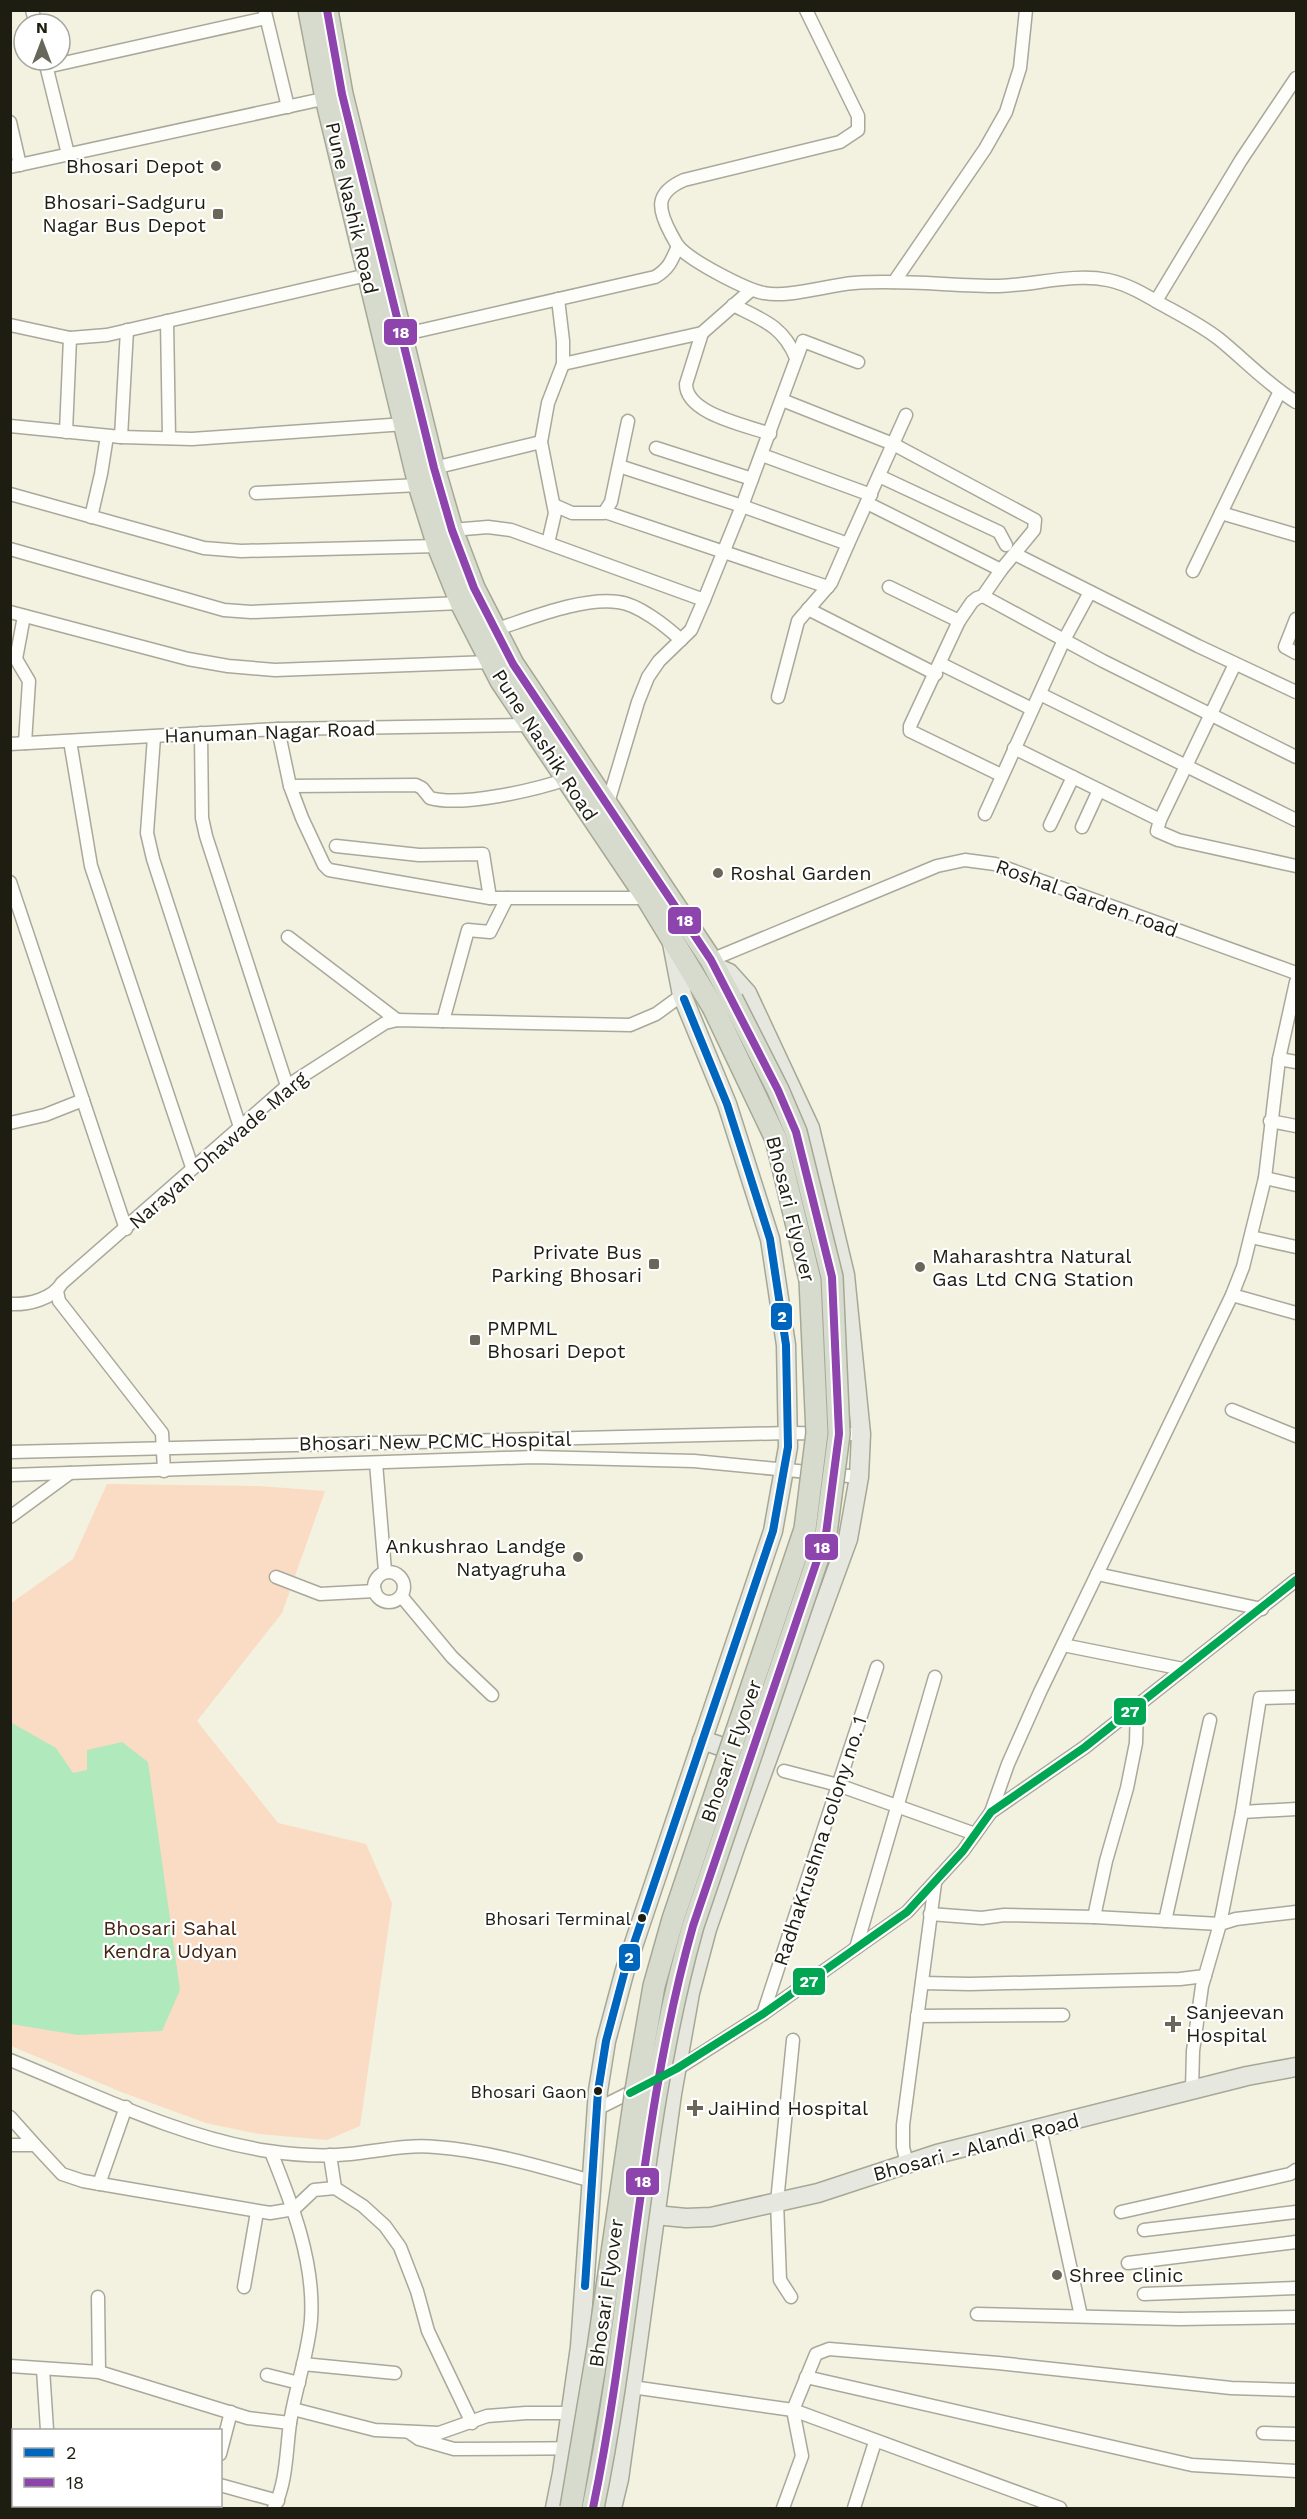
<svg xmlns="http://www.w3.org/2000/svg" width="1307" height="2519" font-family="'Work Sans',sans-serif">
	<style>
		.green { fill: #f9dcc3 }
		.water { fill: #b0e9bc }
		.lines { fill: none; stroke-linecap: round; stroke-linejoin: round }
		.street-casing { stroke: #aaa89b; stroke-width: 15 }
		.primary-casing { stroke: #a5a895; stroke-width: 21 }
		.highway-casing { stroke: #a5a895; stroke-width: 24 }
		.street { stroke: #fdfdfa; stroke-width: 12 }
		.primary { stroke: #e6e8e0; stroke-width: 18 }
		.highway { stroke: #d6dbcd; stroke-width: 21 }
		.highway-bridge-casing { stroke: #a5a895; stroke-width: 24; stroke-linecap: butt }
		.highway-bridge { stroke: #d6dbcd; stroke-width: 21 }
		.bus-1-casing { stroke: #fff; stroke-width: 12 }
		.bus-2-casing { stroke: #fff; stroke-width: 12 }
		.bus-3-casing { stroke: #fff; stroke-width: 12 }
		.bus-1 { stroke: #0065bd; stroke-width: 8 }
		.bus-2 { stroke: #8e44ad; stroke-width: 8 }
		.bus-3 { stroke: #00a651; stroke-width: 8 }
		.poi-dot { fill: #696759; stroke: #fff; stroke-width: 2 }
		.bus-dot { fill: #1e1d11; stroke: #fff; stroke-width: 2 }
		.labels { text-anchor: middle; stroke-width: 4.5; stroke-linejoin: round; paint-order: stroke }
		.bus-label { font-size: 18px; fill: #1e1d11; stroke: #fff; text-anchor: end }
		.poi-label { font-size: 20px; fill: #1e1d11; stroke: #fff; text-anchor: start }
		.street-label { font-size: 20px; fill: #1e1d11; stroke: #fff }
		.park-label { font-size: 20px; fill: #42230e; stroke: #fff }
		.line-badge { stroke: #fff; stroke-width: 2 }
		.badge-label { font-size: 16px; text-anchor: middle; font-weight: bold; fill: #fff }
	</style>
	<rect width="100%" height="100%" fill="#f3f1df"/>
	<polygon class="green" points="107,1484 258,1486 325,1491 282,1613 197,1721 278,1823 366,1844 392,1903 360,2126 327,2140 259,2134 206,2123 124,2093 11,2046 10,1604 73,1559"/>
	<polygon class="water" points="10,1722 56,1748 73,1773 87,1770 87,1750 122,1742 148,1762 180,1990 162,2031 78,2035 11,2024"/>
	<g class="lines">
		<g class="street-casing">
			<g id="street">
				<polyline points="32,10 36,24"/>
				<path d="M806 10 858 116V130L840 142 684 180C655 193 657 208 671 234 673 237 675 242 678 246 689 260 746 290 764 293 788 298 828 285 854 283 902 279 951 286 999 286 1035 285 1073 273 1108 280 1127 284 1144 294 1161 304 1181 315 1201 325 1219 339 1245 360 1268 385 1296 402"/>
				<polyline points="265,12 288,107"/>
				<polyline points="45,61 68,154"/>
				<polyline points="46,67 266,18"/>
				<polyline points="10,122 20,165"/>
				<polyline points="10,167 332,97"/>
				<polyline points="894,282 985,149 1006,112 1020,68 1026,10"/>
				<polyline points="1156,301 1241,160 1296,78"/>
				<path d="M733 305C763 320 783 326 796 358"/>
				<polyline points="167,321 169,438"/>
				<polyline points="10,325 70,338 107,335 367,275"/>
				<path d="M702 333 686 384C686 414 746 425 770 434"/>
				<path d="M401 335 655 277C669 269 672 260 678 246"/>
				<polyline points="563,364 702,333 751,290"/>
				<polyline points="782,400 893,444 1035,520 1034,530 1001,570 983,596"/>
				<polyline points="10,426 121,437 192,439 405,424"/>
				<polyline points="66,432 70,338"/>
				<polyline points="121,437 127,330"/>
				<polyline points="656,448 752,479"/>
				<polyline points="762,455 871,495"/>
				<polyline points="619,466 742,506 848,544 906,415"/>
				<polyline points="434,468 541,442"/>
				<polyline points="879,476 999,532 1006,545"/>
				<polyline points="256,493 419,485"/>
				<polyline points="10,494 204,548 241,551 438,546"/>
				<polyline points="867,503 1001,570"/>
				<polyline points="554,505 572,513 604,513 611,502 628,421"/>
				<polyline points="605,512 828,587"/>
				<polyline points="1221,513 1296,535"/>
				<polyline points="91,517 101,474 107,436"/>
				<polyline points="452,530 488,527 511,530 704,600 742,506 803,341 858,362"/>
				<polyline points="548,543 555,513 541,442 548,403 563,364 563,341 558,299"/>
				<polyline points="10,549 224,610 251,612 461,603"/>
				<polyline points="1015,554 1198,646 1296,692"/>
				<polyline points="1193,571 1280,391"/>
				<polyline points="889,587 959,621"/>
				<polyline points="808,609 936,674"/>
				<polyline points="10,612 188,659 228,666 275,670 490,662"/>
				<polyline points="24,616 16,659 29,681 25,743"/>
				<polyline points="1296,619 1285,647 1296,653"/>
				<path d="M494 630C529 619 581 597 618 602 638 604 666 626 681 640"/>
				<polyline points="941,664 1032,709"/>
				<polyline points="1235,664 1160,820 1157,831 1178,840 1296,866"/>
				<polyline points="1040,694 1296,820"/>
				<polyline points="778,697 798,621 831,583 848,544"/>
				<polyline points="278,729 290,786 302,818 324,865 329,870 490,898 647,898"/>
				<polyline points="201,733 202,818 206,836 287,1086"/>
				<polyline points="154,737 147,833 153,859 240,1127"/>
				<polyline points="70,741 91,866 192,1167"/>
				<polyline points="10,744 278,729 530,725"/>
				<polyline points="1014,748 1160,820"/>
				<polyline points="1001,775 910,731 910,726 959,621 972,602 977,598 983,596 1103,661 1296,757"/>
				<path d="M290 786 416 785 422 788 430 798C462 807 535 790 567 779"/>
				<polyline points="607,806 638,702 648,677 659,661 691,630 704,600"/>
				<polyline points="985,814 1064,640 1090,592"/>
				<polyline points="1050,825 1073,777"/>
				<polyline points="1082,827 1099,790"/>
				<polyline points="336,846 419,855 483,854 490,898"/>
				<polyline points="10,882 126,1229"/>
				<polyline points="288,937 397,1020"/>
				<polyline points="711,960 937,866 965,860 995,864 1296,973"/>
				<polyline points="443,1021 468,930 490,932 507,898"/>
				<polyline points="1279,1059 1296,1062"/>
				<polyline points="1270,1121 1296,1126"/>
				<polyline points="10,1123 45,1115 83,1100"/>
				<polyline points="1265,1178 1296,1185"/>
				<polyline points="1251,1237 1296,1247"/>
				<polyline points="57,1291 59,1301 162,1433 164,1471"/>
				<polyline points="1232,1295 1296,1313"/>
				<path d="M10 1304C28 1305 53 1299 62 1283L287 1086 385 1023 397 1020 630 1025 656 1014 682 995"/>
				<polyline points="1232,1410 1296,1436"/>
				<polyline points="10,1452 788,1433 861,1434"/>
				<polyline points="376,1463 385,1571"/>
				<polyline points="10,1475 534,1457 694,1461 859,1477"/>
				<polyline points="10,1517 70,1473"/>
				<circle cx="389" cy="1587" r="15"/>
				<polyline points="1097,1574 1262,1609"/>
				<polyline points="276,1577 320,1594 375,1591"/>
				<polyline points="402,1597 452,1657 492,1695"/>
				<polyline points="1063,1645 1183,1669"/>
				<polyline points="784,1771 838,1785 975,1834"/>
				<polyline points="991,1812 1008,1764 1040,1692 1232,1295 1243,1267 1265,1178 1279,1059 1296,982"/>
				<polyline points="1242,1812 1296,1809"/>
				<polyline points="930,1914 982,1918 1004,1915 1094,1917 1220,1924 1236,1919 1296,1912"/>
				<polyline points="1094,1917 1106,1861 1127,1788 1136,1743 1137,1705"/>
				<polyline points="1165,1921 1210,1720"/>
				<polyline points="856,1948 935,1677"/>
				<polyline points="922,1983 970,1984 1180,1979 1205,1976"/>
				<polyline points="763,2014 877,1667"/>
				<polyline points="917,2016 1063,2015"/>
				<path d="M10 2060C94 2094 178 2137 268 2151 295 2155 323 2157 350 2154 379 2151 407 2144 436 2147 489 2151 541 2167 592 2181"/>
				<polyline points="674,2071 763,2014 907,1912 963,1851 991,1812 1085,1747 1296,1580"/>
				<polyline points="1192,2090 1193,2051 1202,1986 1220,1924 1242,1812 1260,1698 1296,1697"/>
				<polyline points="597,2109 639,2088"/>
				<polyline points="10,2117 35,2145"/>
				<polyline points="1040,2128 1081,2316"/>
				<polyline points="10,2145 35,2145 62,2174 83,2181 270,2213 294,2209 314,2190 335,2188 363,2206 385,2226 400,2247 417,2291 428,2331 472,2423"/>
				<path d="M271 2152C292 2204 315 2262 311 2320 308 2355 295 2389 290 2423 286 2452 287 2481 274 2508"/>
				<polyline points="330,2155 335,2188"/>
				<polyline points="907,2164 903,2147 903,2125 935,1883"/>
				<polyline points="99,2184 126,2107"/>
				<polyline points="1121,2212 1290,2174 1296,2170"/>
				<polyline points="1144,2230 1296,2212"/>
				<polyline points="1128,2263 1296,2242"/>
				<polyline points="244,2287 257,2212"/>
				<polyline points="1144,2294 1296,2288"/>
				<polyline points="98,2297 99,2372"/>
				<polyline points="791,2297 780,2280 777,2202 793,2040"/>
				<polyline points="977,2314 1179,2319 1296,2317"/>
				<polyline points="303,2364 395,2373"/>
				<polyline points="10,2366 99,2372 248,2418 290,2423"/>
				<polyline points="43,2369 47,2430"/>
				<polyline points="267,2375 299,2383"/>
				<polyline points="806,2377 1192,2465 1296,2471"/>
				<polyline points="632,2387 793,2410 816,2354 829,2349 998,2363 1231,2388 1296,2390"/>
				<polyline points="293,2409 375,2430 439,2433 487,2416 526,2413 571,2413"/>
				<polyline points="409,2432 419,2439 454,2449 610,2448"/>
				<polyline points="1263,2433 1296,2434"/>
				<polyline points="220,2454 231,2412"/>
				<polyline points="220,2485 278,2501"/>
				<polyline points="39,2508 39,2506"/>
				<polyline points="133,2508 134,2506"/>
				<polyline points="783,2508 802,2456 793,2410 1060,2508"/>
				<polyline points="854,2508 875,2442"/>
			</g>
		</g>
		<g class="primary-casing">
			<g id="primary">
				<polyline points="702,1740 765,1761"/>
				<polyline points="655,2215 686,2218 711,2217 818,2193 937,2154 1247,2076 1296,2067"/>
				<polyline points="555,2508 562,2473 580,2347 598,2091 606,2041 625,1970 773,1531 788,1447 786,1345 770,1239 727,1104 682,995 672,943"/>
				<polyline points="612,2508 619,2479 672,2094 690,1993 707,1929 737,1842 848,1539 859,1477 861,1434 845,1275 810,1128 747,993 729,973 715,967"/>
			</g>
		</g>
		<g class="highway-casing">
			<g id="highway">
				<polyline points="309,10 326,98 419,485 438,546 461,603 501,681 647,898 713,1007"/>
				<polyline points="327,10 342,94 434,468 452,530 474,588 513,664 711,960 732,999"/>
			</g>
		</g>
		<use href="#street" class="street"/>
		<use href="#primary" class="primary"/>
		<use href="#highway" class="highway"/>
		<g class="highway-bridge-casing">
			<g id="highway-bridge">
				<polyline points="571,2508 598,2348 636,2090 654,1986 673,1919 805,1529 817,1433 810,1280 776,1139 713,1007"/>
				<path d="M593 2508C633 2316 639 2116 693 1926L826 1534 839 1434 832 1277 796 1132 778 1090 732 999"/>
			</g>
		</g>
		<use href="#highway-bridge" class="highway-bridge"/>
		<g class="bus-1-casing">
			<polyline id="bus-1" points="585,2286 598,2091 606,2041 625,1970 773,1531 788,1447 786,1345 770,1239 727,1104 684,999"/>
		</g>
		<g class="bus-2-casing">
			<path id="bus-2" d="M327 10 342 94 434 468 452 530 474 588 513 664 711 960 778 1090 796 1132 832 1277 839 1434 826 1534 693 1926C639 2116 633 2316 593 2508"/>
		</g>
		<g class="bus-3-casing">
			<polyline id="bus-3" points="630,2093 676,2069 763,2014 907,1912 963,1851 991,1812 1085,1747 1296,1580"/>
		</g>
		<use href="#bus-1" class="bus-1"/>
		<use href="#bus-2" class="bus-2"/>
		<use href="#bus-3" class="bus-3"/>
	</g>
	<g class="poi-dot">
		<circle cx="216" cy="166" r="6"/>
		<rect x="212" y="208" width="12" height="12" rx="3"/>
		<circle cx="718" cy="873" r="6"/>
		<rect x="648" y="1258" width="12" height="12" rx="3"/>
		<circle cx="920" cy="1267" r="6"/>
		<rect x="469" y="1334" width="12" height="12" rx="3"/>
		<circle cx="578" cy="1557" r="6"/>
		<path d="M1170 2015h6v6h6v6h-6v6h-6v-6h-6v-6h6z"/>
		<path d="M692 2099h6v6h6v6h-6v6h-6v-6h-6v-6h6z"/>
		<circle cx="1057" cy="2275" r="6"/>
	</g>
	<g class="bus-dot">
		<circle cx="642" cy="1918" r="5"/>
		<circle cx="598" cy="2091" r="5"/>
	</g>
	<g class="labels">
		<g class="bus-label">
			<text x="631" y="1925">Bhosari Terminal</text>
			<text x="587" y="2098">Bhosari Gaon</text>
		</g>
		<g class="poi-label">
			<text x="204" y="173" text-anchor="end">Bhosari Depot</text>
			<text x="206" y="209" text-anchor="end">Bhosari-Sadguru<tspan x="206" dy="23">Nagar Bus Depot</tspan></text>
			<text x="730" y="880">Roshal Garden</text>
			<text x="642" y="1259" text-anchor="end">Private Bus<tspan x="642" dy="23">Parking Bhosari</tspan></text>
			<text x="932" y="1263">Maharashtra Natural<tspan x="932" dy="23">Gas Ltd CNG Station</tspan></text>
			<text x="487" y="1335">PMPML<tspan x="487" dy="23">Bhosari Depot</tspan></text>
			<text x="566" y="1553" text-anchor="end">Ankushrao Landge<tspan x="566" dy="23">Natyagruha</tspan></text>
			<text x="1186" y="2019">Sanjeevan<tspan x="1186" dy="23">Hospital</tspan></text>
			<text x="708" y="2115">JaiHind Hospital</text>
			<text x="1069" y="2282">Shree clinic</text>
		</g>
		<g class="street-label">
			<text transform="translate(352 208) rotate(77)" y="7">Pune Nashik Road</text>
			<text transform="translate(270 732) rotate(-2)" y="7">Hanuman Nagar Road</text>
			<text transform="translate(545 745) rotate(57)" y="7">Pune Nashik Road</text>
			<text transform="translate(1087 898) rotate(20)" y="7">Roshal Garden road</text>
			<text transform="translate(218 1150) rotate(-41)" y="7">Narayan Dhawade Marg</text>
			<text transform="translate(791 1209) rotate(76)" y="7">Bhosari Flyover</text>
			<text transform="translate(435 1441) rotate(-1)" y="7">Bhosari New PCMC Hospital</text>
			<text transform="translate(731 1751) rotate(-71)" y="7">Bhosari Flyover</text>
			<text transform="translate(820 1841) rotate(-72)" y="7">RadhaKrushna colony no. 1</text>
			<text transform="translate(976 2147) rotate(-15)" y="7">Bhosari - Alandi Road</text>
			<text transform="translate(606 2293) rotate(-82)" y="7">Bhosari Flyover</text>
		</g>
		<g class="park-label">
			<text x="170" y="1935">Bhosari Sahal<tspan x="170" dy="23">Kendra Udyan</tspan></text>
		</g>
	</g>
	<g class="line-badge">
		<rect x="383" y="318" width="35" height="28" rx="6" fill="#8e44ad"/>
		<rect x="667" y="906" width="35" height="29" rx="6" fill="#8e44ad"/>
		<rect x="770" y="1302" width="23" height="29" rx="6" fill="#0065bd"/>
		<rect x="804" y="1533" width="35" height="28" rx="6" fill="#8e44ad"/>
		<rect x="1113" y="1697" width="34" height="29" rx="6" fill="#00a651"/>
		<rect x="618" y="1943" width="23" height="29" rx="6" fill="#0065bd"/>
		<rect x="792" y="1967" width="34" height="29" rx="6" fill="#00a651"/>
		<rect x="625" y="2167" width="35" height="29" rx="6" fill="#8e44ad"/>
	</g>
	<g class="badge-label">
		<text x="401" y="338">18</text>
		<text x="685" y="926">18</text>
		<text x="782" y="1322">2</text>
		<text x="822" y="1553">18</text>
		<text x="1130" y="1717">27</text>
		<text x="629" y="1963">2</text>
		<text x="809" y="1987">27</text>
		<text x="643" y="2187">18</text>
	</g>
	<rect width="1307" height="2519" fill="none" stroke="#1e1d11" stroke-width="24"/>
	<rect x="12" y="2429" width="210" height="78" fill="#ffffff" stroke="#a5a5a0" stroke-width="1.5"/>
	<rect x="24" y="2448" width="30" height="9" fill="#0065bd" stroke="#a5a5a0" stroke-width="1.5"/>
	<text x="66" y="2459" font-size="18" fill="#1e1d11">2</text>
	<rect x="24" y="2478" width="30" height="9" fill="#8e44ad" stroke="#a5a5a0" stroke-width="1.5"/>
	<text x="66" y="2489" font-size="18" fill="#1e1d11">18</text>
	<g transform="translate(42 42)"><circle r="28" fill="#ffffff" stroke="#a5a5a0" stroke-width="1.5"/>
	<path d="M0-4.5L10 22L0 15L-10 22Z" fill="#696759"/>
	<text y="-9" font-size="16" font-weight="bold" text-anchor="middle" fill="#1e1d11">N</text>
	</g>
</svg>
